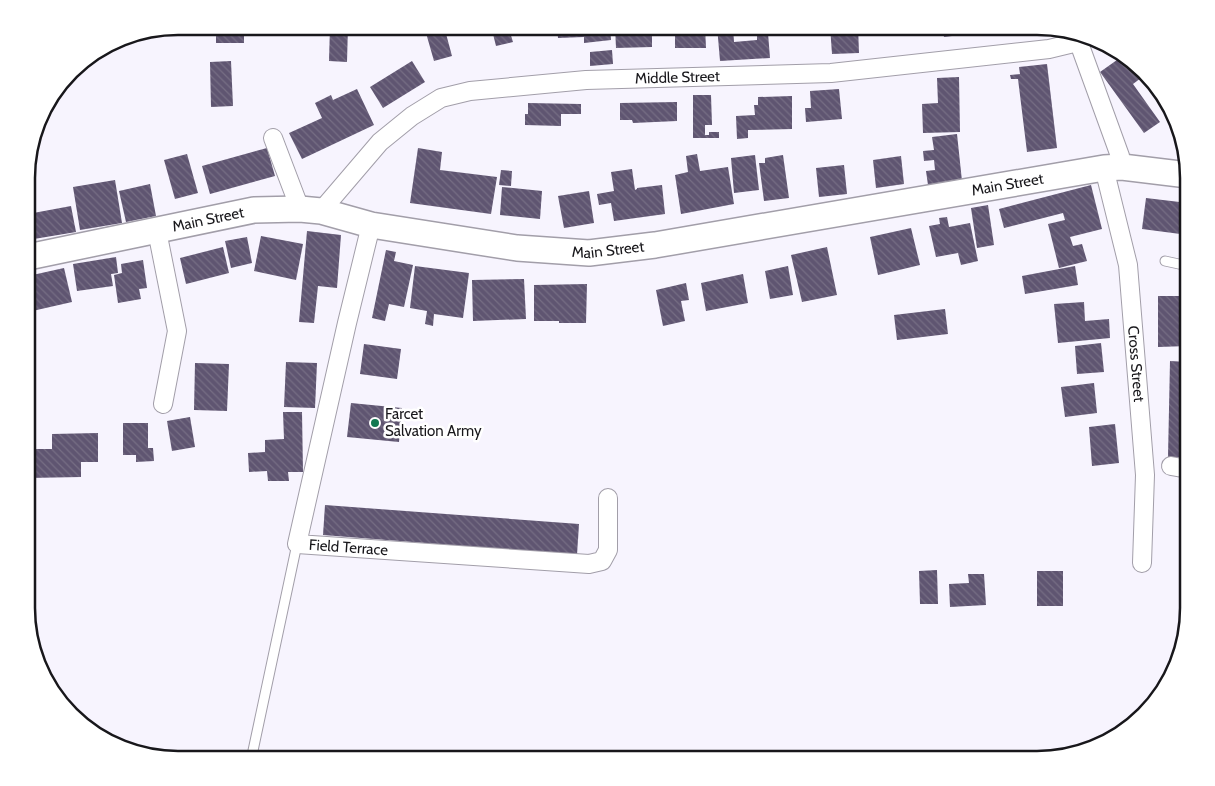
<svg xmlns="http://www.w3.org/2000/svg" width="1215" height="786" font-family="Cabin,sans-serif">
	<style>
		.building { fill: url(#building-back-hatch) }
		.lines { fill: none; stroke-linecap: round; stroke-linejoin: round }
		.lane-casing { stroke: #a29ea9; stroke-width: 11 }
		.street-casing { stroke: #a29ea9; stroke-width: 20 }
		.secondary-casing { stroke: #a29ea9; stroke-width: 28 }
		.lane { stroke: #fff; stroke-width: 9 }
		.street { stroke: #fff; stroke-width: 18 }
		.secondary { stroke: #fff; stroke-width: 25 }
		.poi-dot { fill: #127851; stroke: #fff; stroke-width: 2 }
		.labels { text-anchor: middle; stroke-width: 5; stroke-linejoin: round; paint-order: stroke }
		.street-label { font-size: 15px; fill: #18171b; stroke: #fff }
		.poi-label { font-size: 15px; fill: #18171b; stroke: #fff; text-anchor: start }
		.rim { fill: none; stroke: #18171b; stroke-width: 2.5 }
	</style>
	<defs>
		<pattern id="building-back-hatch" width="6" height="6" patternUnits="userSpaceOnUse" patternTransform="scale(1.25)"><rect width="6" height="6" fill="#5f5571"/><path d="M-1 5l2 2M0 0l6 6M5-1l2 2" fill="none" stroke="#766e84"/></pattern>
	</defs>
	<rect width="100%" height="100%" fill="#f7f4fe"/>
	<g class="building">
		<rect x="216" y="26" width="28" height="17"/>
		<polygon points="252,26 281,26 281,32 252,34"/>
		<polygon points="285,26 311,26 312,32 285,34"/>
		<polygon points="330,26 348,26 347,62 329,61"/>
		<polygon points="424,26 457,26 445,30 452,56 434,61"/>
		<polygon points="491,26 508,26 513,42 496,46"/>
		<polygon points="557,26 610,26 611,40 584,43 584,37 558,38"/>
		<polygon points="615,26 652,26 652,47 616,48"/>
		<polygon points="675,26 705,26 706,48 675,48"/>
		<polygon points="717,26 733,26 734,42 757,40 757,34 768,33 770,58 720,61"/>
		<polygon points="830,26 858,26 859,53 832,54"/>
		<polygon points="863,26 888,26 889,35 863,36"/>
		<polygon points="942,26 975,26 976,33 944,37"/>
		<polygon points="612,50 613,64 590,66 590,52"/>
		<polygon points="1124,55 1141,78 1133,84 1160,122 1144,133 1100,72"/>
		<polygon points="231,61 233,106 211,107 210,62"/>
		<polygon points="412,61 425,82 383,108 370,87"/>
		<polygon points="1047,64 1057,148 1027,152 1018,79 1011,79 1010,75 1020,74 1019,67"/>
		<polygon points="959,77 960,132 923,133 922,104 938,103 937,78"/>
		<polygon points="357,89 374,125 302,159 289,133 322,118 315,103 331,95 333,100"/>
		<polygon points="839,89 842,119 806,122 805,108 811,108 810,91"/>
		<polygon points="693,95 711,95 712,125 705,125 705,135 709,135 709,132 719,132 719,138 693,138"/>
		<polygon points="792,96 792,129 748,130 748,138 737,139 736,116 755,115 754,105 758,105 758,97"/>
		<polygon points="677,102 677,121 633,123 632,120 620,120 620,103"/>
		<polygon points="528,103 581,104 581,114 561,114 561,126 525,125 525,114 528,114"/>
		<polygon points="957,134 962,181 928,185 926,171 935,170 934,160 924,161 923,151 934,150 932,137"/>
		<polygon points="267,148 275,176 210,194 202,166"/>
		<polygon points="418,148 442,152 440,170 497,177 491,214 410,203"/>
		<polygon points="187,154 198,193 175,199 164,160"/>
		<polygon points="697,154 700,171 728,167 734,204 681,214 675,175 688,172 686,156"/>
		<polygon points="755,155 759,190 734,193 731,158"/>
		<polygon points="783,155 789,198 764,201 759,163 765,163 765,158"/>
		<polygon points="901,156 904,184 876,188 873,160"/>
		<polygon points="844,165 847,194 819,197 816,168"/>
		<polygon points="632,169 635,190 637,189 637,188 662,185 665,214 614,221 611,203 599,205 597,194 614,191 611,172"/>
		<polygon points="501,170 512,171 511,186 499,185"/>
		<polygon points="115,180 122,223 80,230 73,187"/>
		<polygon points="150,184 156,216 126,222 119,191"/>
		<polygon points="1091,185 1102,229 1070,237 1073,246 1082,244 1087,261 1059,268 1048,224 1065,220 1063,213 1004,228 999,209"/>
		<polygon points="502,187 542,191 540,219 500,215"/>
		<polygon points="589,191 594,223 564,228 558,196"/>
		<polygon points="1146,198 1188,203 1188,235 1142,229"/>
		<polygon points="988,205 994,245 977,248 971,208"/>
		<polygon points="71,206 76,232 28,240 28,214"/>
		<polygon points="947,217 949,227 970,223 978,261 961,265 958,253 936,257 929,226 940,224 939,218"/>
		<polygon points="911,228 920,265 878,275 870,237"/>
		<polygon points="307,231 341,235 337,288 318,286 314,323 299,322"/>
		<polygon points="261,236 303,244 296,280 254,271"/>
		<polygon points="247,237 252,263 231,268 225,241"/>
		<polygon points="223,247 229,273 186,284 180,258"/>
		<polygon points="827,247 837,295 802,302 791,255"/>
		<polygon points="386,250 396,252 394,261 413,265 404,307 389,304 385,321 372,318"/>
		<polygon points="116,257 118,273 111,274 113,286 77,291 73,264"/>
		<polygon points="143,260 147,288 139,289 141,299 118,303 114,275 122,273 121,264"/>
		<polygon points="415,266 469,273 463,318 434,314 433,326 425,324 427,311 410,308"/>
		<polygon points="788,266 793,295 770,299 765,271"/>
		<polygon points="1075,266 1078,285 1025,294 1022,276"/>
		<polygon points="64,268 72,302 28,312 28,276"/>
		<polygon points="743,274 748,303 706,311 701,283"/>
		<polygon points="524,279 526,319 473,321 472,280"/>
		<polygon points="686,283 689,300 681,301 685,321 663,326 656,290"/>
		<polygon points="587,284 586,323 559,323 559,321 534,321 534,285"/>
		<polygon points="1158,296 1187,296 1188,346 1158,347"/>
		<polygon points="1084,302 1085,321 1109,319 1110,338 1058,343 1054,304"/>
		<polygon points="945,309 948,334 897,340 894,315"/>
		<polygon points="1101,343 1104,372 1077,374 1075,346"/>
		<polygon points="364,344 401,349 397,379 360,374"/>
		<polygon points="1170,361 1188,362 1188,458 1168,457"/>
		<polygon points="286,362 317,363 315,408 284,407"/>
		<polygon points="195,363 229,364 227,411 194,410"/>
		<polygon points="1094,383 1097,413 1065,417 1061,387"/>
		<polygon points="351,403 402,408 399,442 347,437"/>
		<polygon points="283,412 302,412 303,472 288,472 289,481 268,481 267,471 249,472 248,453 265,452 265,440 284,439"/>
		<polygon points="190,417 195,447 172,451 167,421"/>
		<polygon points="123,423 148,423 148,448 153,448 154,461 136,462 136,455 123,455"/>
		<polygon points="1115,424 1119,463 1092,466 1089,427"/>
		<polygon points="98,433 98,462 81,462 81,477 28,478 28,449 52,449 52,434"/>
		<rect x="1179" y="500" width="9" height="33"/>
		<polygon points="325,505 579,524 577,555 323,535"/>
		<polygon points="937,570 938,604 920,604 919,571"/>
		<rect x="1037" y="571" width="26" height="35"/>
		<polygon points="968,574 984,574 986,605 950,607 949,584 969,583"/>
	</g>
	<g class="lines">
		<g class="lane-casing">
			<g id="lane">
				<polyline points="1165,261 1188,266"/>
				<polyline points="251,760 297,544"/>
			</g>
		</g>
		<g class="street-casing">
			<g id="street">
				<polyline points="1075,32 1120,156 1122,167"/>
				<polyline points="273,138 300,209"/>
				<path id="s1" d="M1104 168 1128 265 1145 475 1142 563"/>
				<path id="s2" d="M321 211 380 142 412 116 441 98 470 91 586 80 831 73 1049 49 1078 42"/>
				<path id="s3" d="M371 225 347 323 297 544 589 564 602 561 608 550V498"/>
				<polyline points="157,231 177,331 163,404"/>
				<polyline points="1171,466 1188,469"/>
			</g>
		</g>
		<g class="secondary-casing">
			<g id="secondary">
				<path id="s4" d="M28 257 254 210 300 209 321 211 371 225 517 248 589 253 655 245 1104 168 1122 167 1188 175"/>
			</g>
		</g>
		<use href="#lane" class="lane"/>
		<use href="#street" class="street"/>
		<use href="#secondary" class="secondary"/>
	</g>
	<circle class="poi-dot" cx="375" cy="423" r="5"/>
	<g class="labels">
		<g class="street-label">
			<text dy="5" stroke="none"><textPath href="#s2" startOffset="404">Middle Street</textPath></text>
			<text dy="5" stroke="none"><textPath href="#s4" startOffset="994">Main Street</textPath></text>
			<text dy="5" stroke="none"><textPath href="#s4" startOffset="184">Main Street</textPath></text>
			<text dy="5" stroke="none"><textPath href="#s4" startOffset="589">Main Street</textPath></text>
			<text dy="5" stroke="none"><textPath href="#s1" startOffset="199">Cross Street</textPath></text>
			<text dy="5" stroke="none"><textPath href="#s3" startOffset="379">Field Terrace</textPath></text>
		</g>
		<g class="poi-label">
			<text x="385" y="419">Farcet<tspan x="385" dy="17">Salvation Army</tspan></text>
		</g>
	</g>
	<path d="M0 0H1215V786H0ZM178 35H1037A143 143 0 0 1 1180 178V608A143 143 0 0 1 1037 751H178A143 143 0 0 1 35 608V178A143 143 0 0 1 178 35Z" fill="#fff" fill-rule="evenodd"/>
	<path class="rim" d="M178 35H1037A143 143 0 0 1 1180 178V608A143 143 0 0 1 1037 751H178A143 143 0 0 1 35 608V178A143 143 0 0 1 178 35Z"/>
</svg>
